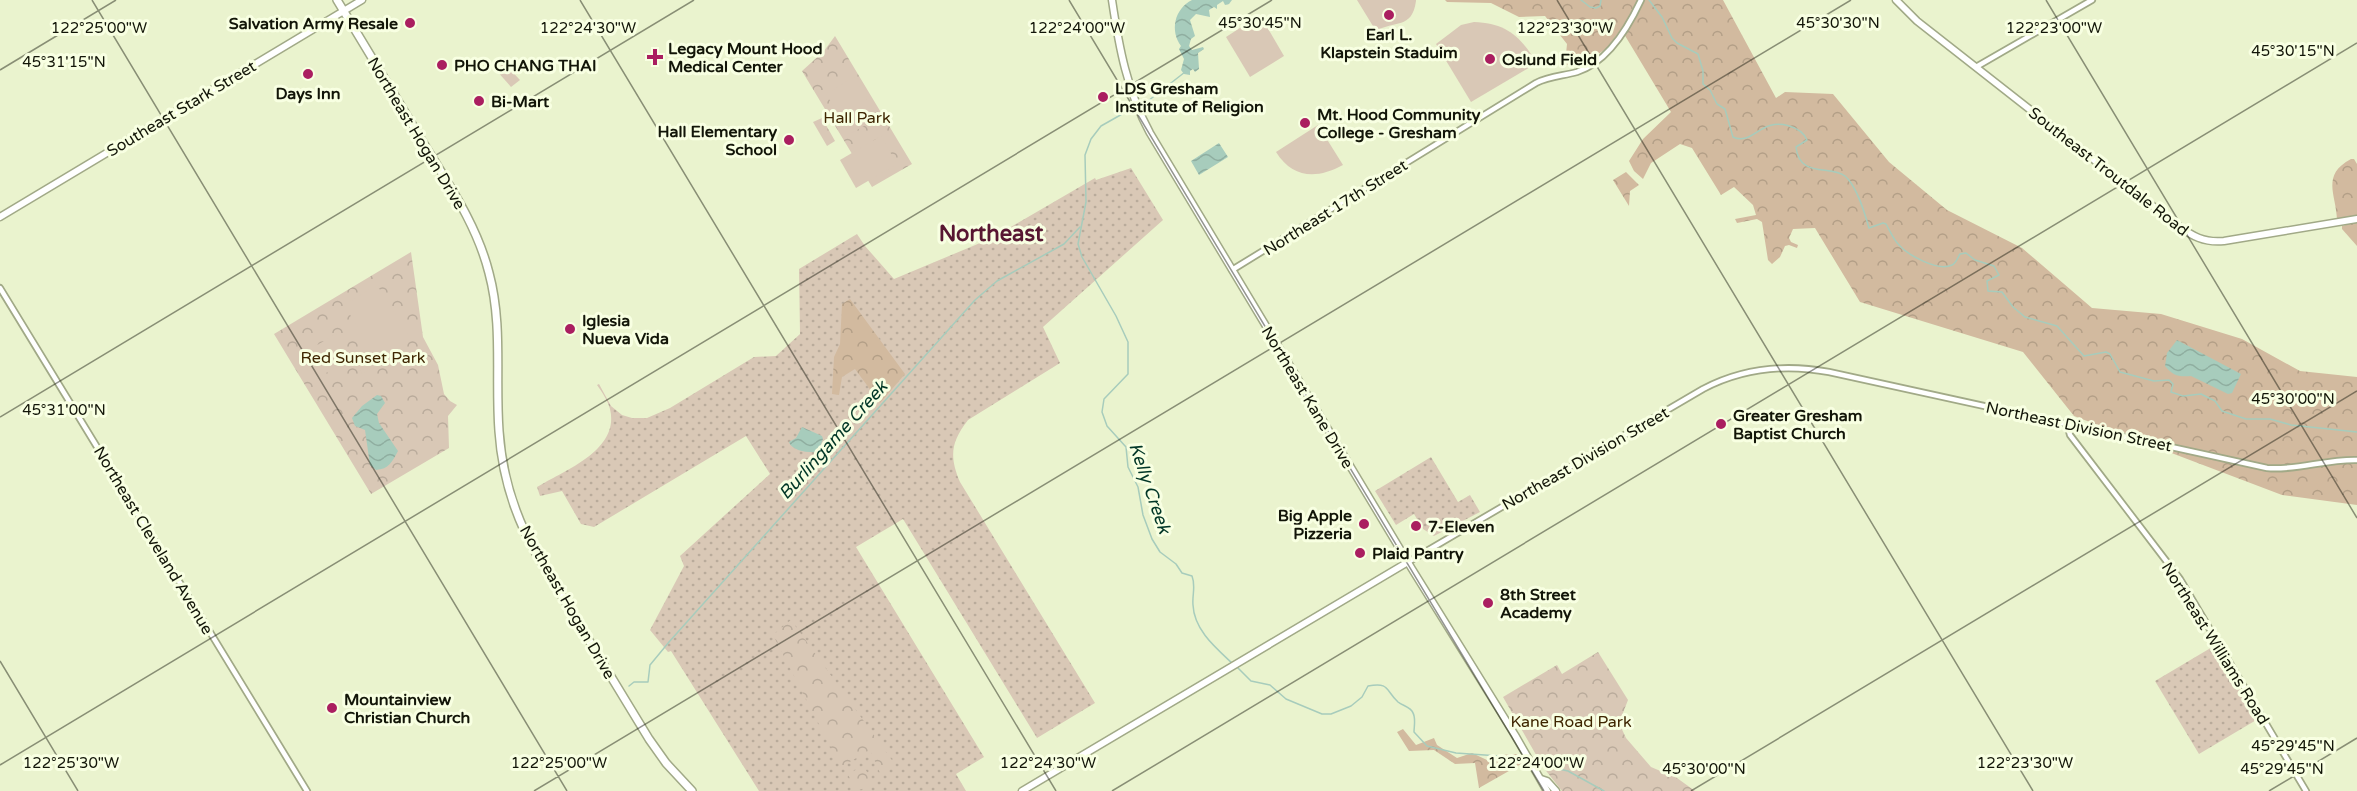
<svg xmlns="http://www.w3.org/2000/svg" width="2357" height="791" font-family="'Varela Round',sans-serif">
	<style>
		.grass { fill: url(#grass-dots) }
		.forest { fill: url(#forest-crowns) }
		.park { fill: url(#park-crowns) }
		.pitch { fill: #d9c8b6 }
		.water { fill: url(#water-waves) }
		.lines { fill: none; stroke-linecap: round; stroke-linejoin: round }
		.stream { stroke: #a7ccbc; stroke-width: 1.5 }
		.minor-casing { stroke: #a1a987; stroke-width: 8 }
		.major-casing { stroke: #a1a987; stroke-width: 9 }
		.highway-casing { stroke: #a1a987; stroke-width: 10 }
		.minor { stroke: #fff; stroke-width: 4.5 }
		.major { stroke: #fff; stroke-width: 6 }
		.highway { stroke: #fff; stroke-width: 7 }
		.ticks { fill: none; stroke: #121508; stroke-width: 1.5; stroke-opacity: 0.45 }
		.poi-dot { fill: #aa1e60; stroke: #f8ffe2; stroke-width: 2 }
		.labels { text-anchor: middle; stroke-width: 6; stroke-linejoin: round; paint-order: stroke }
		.poi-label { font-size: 16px; font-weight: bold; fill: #121508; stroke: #f8ffe2; text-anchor: start }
		.street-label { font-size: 16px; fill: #121508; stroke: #f8ffe2 }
		.park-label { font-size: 16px; fill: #3e2501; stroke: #f8ffe2 }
		.water-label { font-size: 18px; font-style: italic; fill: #003626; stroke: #f8ffe2 }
		.district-label { font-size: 22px; font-weight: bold; fill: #581632; stroke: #f8ffe2 }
		.ticks-label { font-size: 15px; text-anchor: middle; fill: #121508; stroke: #f8ffe2; stroke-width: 6; stroke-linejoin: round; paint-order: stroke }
	</style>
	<defs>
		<pattern id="grass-dots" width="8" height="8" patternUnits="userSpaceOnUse" patternTransform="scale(1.5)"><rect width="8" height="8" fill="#d9c8b6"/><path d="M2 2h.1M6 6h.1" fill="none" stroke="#b9ab9b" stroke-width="1.8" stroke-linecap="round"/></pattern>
		<pattern id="forest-crowns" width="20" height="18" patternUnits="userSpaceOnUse" patternTransform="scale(1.5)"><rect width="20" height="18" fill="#d2ba9f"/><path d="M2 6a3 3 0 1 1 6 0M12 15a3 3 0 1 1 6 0" fill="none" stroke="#b39f87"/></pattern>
		<pattern id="park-crowns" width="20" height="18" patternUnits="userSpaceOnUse" patternTransform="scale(1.5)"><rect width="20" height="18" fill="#d9c8b6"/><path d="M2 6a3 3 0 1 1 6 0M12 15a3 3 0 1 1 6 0" fill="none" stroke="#b9ab9b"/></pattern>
		<pattern id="water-waves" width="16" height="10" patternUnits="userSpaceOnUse" patternTransform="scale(1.5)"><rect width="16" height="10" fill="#a7ccbc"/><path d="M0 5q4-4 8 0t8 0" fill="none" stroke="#8faea0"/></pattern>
	</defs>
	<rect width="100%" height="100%" fill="#eaf3ce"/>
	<g class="grass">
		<path d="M1131 168 1163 220 1043 327 1060 363 968 420C951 442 949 456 960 482L1095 703 1037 738 903 519 856 547 984 757 956 774 966 791H759L671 651 668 652 650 630 684 566 680 556 770 474 746 436 594 527 581 524 562 491 540 496 537 487C565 470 620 450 610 409 608 401 602 392 597 385L599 384 611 406 622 415 632 418H647L670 408 754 357 776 356 800 334 799 269 857 234 865 246 894 279 992 238 1095 178 1096 180Z"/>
		<polygon points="1431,457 1458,502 1470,495 1480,512 1434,536 1423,529 1414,514 1396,525 1375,491"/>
		<polygon points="2214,646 2258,719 2199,754 2155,681"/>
	</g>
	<g class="forest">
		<polygon points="1445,0 1723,0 1776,98 1785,92 1833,94 1889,162 1947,210 2022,248 2092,308 2161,314 2242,339 2300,371 2357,377 2357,505 2282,495 2074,416 2023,352 1860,302 1815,228 1793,229 1789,238 1791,242 1798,245 1797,248 1789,245 1785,246 1780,257 1772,264 1768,260 1762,222 1757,219 1737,223 1735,219 1756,215 1753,205 1734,187 1721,195 1692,148 1680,144 1651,163 1643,179 1634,171 1629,161 1643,139 1671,112 1621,29 1607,48 1578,68 1565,64 1567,44 1545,16 1519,17 1491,3 1447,2"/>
		<path d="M2351 159H2354L2357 164V216L2337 219C2336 194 2321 175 2351 159Z"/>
		<polygon points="1626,172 1639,185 1630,191 1629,206 1613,180"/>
		<polygon points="2357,222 2357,246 2342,229 2342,226"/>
		<polygon points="850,299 905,374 880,403 855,369 842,377 839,395 832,394 834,357 840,344 842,304"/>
		<polygon points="1403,729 1416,745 1434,738 1437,745 1457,758 1472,753 1487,760 1500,755 1517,754 1523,763 1479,788 1475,763 1455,764 1434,750 1409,751 1397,732"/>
	</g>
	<g class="park">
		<polygon points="835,36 912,164 872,187 802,71 824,51"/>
		<polygon points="822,118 835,141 827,146 813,122"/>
		<polygon points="411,252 423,337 438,365 444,394 450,401 457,405 448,416 449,448 371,494 274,334"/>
		<polygon points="791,620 894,763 880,773 870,750 841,767 773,635"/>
		<polygon points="1598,652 1628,700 1619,723 1626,738 1651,767 1677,778 1695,791 1562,791 1543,767 1503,697 1557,665 1562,674"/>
		<polygon points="863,766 876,785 855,791 848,774"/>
	</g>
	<g class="pitch">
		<path d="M1357 0H1416V1C1412 30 1394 20 1376 31Z"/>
		<polygon points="1260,15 1284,56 1250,77 1226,37"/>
		<path d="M1474 22C1506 23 1520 36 1537 63L1471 102 1436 44 1461 25Z"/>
		<polygon points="504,63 520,80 511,87 496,70"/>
		<polygon points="854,77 878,118 850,134 826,94"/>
		<path d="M1318 125 1343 165C1317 179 1293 179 1276 152Z"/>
		<polygon points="881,136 897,164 856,188 840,160"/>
		<polygon points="377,285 411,339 378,360 344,305"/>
		<polygon points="336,334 350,359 314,380 300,355"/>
		<polygon points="363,351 372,368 362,374 352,357"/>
	</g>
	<g class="water">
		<path d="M1192 0H1232L1229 4 1225 5 1223 1 1217 5V9L1214 7 1209 10 1210 17 1196 14 1190 20 1195 36 1191 39 1189 46 1192 50 1203 47 1204 49 1198 53 1199 69 1195 72 1193 69 1190 71V75L1184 74 1181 70 1184 59 1179 49 1181 46C1170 31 1174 9 1192 0Z"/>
		<polygon points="1219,143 1228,157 1199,175 1191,161"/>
		<path d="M2177 340 2241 374 2232 393 2228 394 2191 376C2179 377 2173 376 2165 366L2167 353Z"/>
		<path d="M377 395 381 396 385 403 377 414 379 423 398 451C392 462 389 469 376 470L370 465 365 430 355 426 352 418 362 406Z"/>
		<path d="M802 427 822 436 823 439 818 452C808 453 792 451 789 442L796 438Z"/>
	</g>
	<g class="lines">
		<g class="stream">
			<polyline points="1581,0 1590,7 1596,8 1600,6 1601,0"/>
			<path d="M1649 0 1662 17 1672 38 1677 43 1698 54 1703 71V84L1710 90 1717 104 1725 109 1733 137C1745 143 1754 133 1764 128 1778 120 1801 126 1807 140L1796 147C1799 178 1830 165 1845 176 1857 186 1865 214 1869 228L1883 223 1886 224C1890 231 1893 239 1899 245 1908 255 1938 272 1952 265 1956 263 1957 259 1960 254L1966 253 1975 260 1994 266 1999 275 1987 281 1988 291 2002 292 2013 307 2025 317 2057 326 2084 356 2106 352 2110 354 2120 372 2154 381 2169 380 2173 384 2171 392 2183 396 2201 394 2215 401 2222 411 2246 419H2270L2291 425 2357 432"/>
			<polyline points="1148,101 1185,72"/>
			<path d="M1124 113 1101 126 1091 139 1085 155 1086 202 1078 244 1082 257 1116 316 1128 342V374L1104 399 1102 412 1107 426 1126 447 1128 467 1138 487 1143 515 1152 539 1160 552 1176 564 1182 573 1192 576C1196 586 1192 595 1193 605 1194 630 1216 648 1233 664"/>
			<path d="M1237 667 1251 681 1270 685 1286 699 1322 714H1331L1351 706 1362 697 1368 686C1390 682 1385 690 1398 702 1403 706 1411 707 1413 713 1416 718 1414 727 1414 732L1427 746 1456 753 1499 756 1528 762"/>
			<polyline points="629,686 634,682 648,682 650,665 669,642 975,300 997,281 1064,244 1080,227"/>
			<polyline points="1536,764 1568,771 1604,791"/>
		</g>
		<g class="minor-casing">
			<g id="minor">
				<polyline points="1976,67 2092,0"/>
				<path d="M1232 270 1536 83C1549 76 1563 76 1577 72 1608 62 1628 28 1641 0"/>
				<polyline points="0,288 307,791"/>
				<polyline points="2067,424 2070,435 2180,579 2306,791"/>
				<path d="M1408 562 1703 389C1743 368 1786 364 1829 372L2267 468C2294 471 2327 459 2357 460"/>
			</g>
		</g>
		<g class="major-casing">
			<g id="major">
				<path d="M1112 0C1119 47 1127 91 1150 133L1412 569 1515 735 1547 791"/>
				<path d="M1896 0 1917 21 2177 225C2192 236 2204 243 2224 241L2357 219"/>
				<polyline points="0,217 362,0"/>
				<polyline points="1541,779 1547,781 1556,791"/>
				<polyline points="1022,791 1408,562"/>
			</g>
		</g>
		<g class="highway-casing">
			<path id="highway" d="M337 0C366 48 395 96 424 144 449 185 477 225 489 273 503 325 495 377 499 431 502 475 515 517 537 555L649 739 666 763 692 791"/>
		</g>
		<use href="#minor" class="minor"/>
		<use href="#major" class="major"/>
		<use href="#highway" class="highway"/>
	</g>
	<path class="ticks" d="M92 0 567 791M580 0 1056 791M1069 0 1544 791M1557 0 2033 791M2046 0 2357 518M0 70 116 0M0 417 694 0M0 661 78 791M0 765 1272 0M534 791 1851 0M1112 791 2357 43M1691 791 2357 391M2269 791 2357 738"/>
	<g class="poi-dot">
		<circle cx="1389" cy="15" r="6"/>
		<circle cx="410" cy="23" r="6"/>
		<path d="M652 48h6v6h6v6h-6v6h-6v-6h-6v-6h6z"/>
		<circle cx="1490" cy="59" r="6"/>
		<circle cx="442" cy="65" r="6"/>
		<circle cx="308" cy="74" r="6"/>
		<circle cx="1103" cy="97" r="6"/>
		<circle cx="479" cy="101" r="6"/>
		<circle cx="1305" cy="123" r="6"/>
		<circle cx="789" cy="140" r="6"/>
		<circle cx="570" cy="329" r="6"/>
		<circle cx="1721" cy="424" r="6"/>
		<circle cx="1364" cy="524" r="6"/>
		<circle cx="1416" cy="526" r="6"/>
		<circle cx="1360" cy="553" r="6"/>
		<circle cx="1488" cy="603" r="6"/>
		<circle cx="332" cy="708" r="6"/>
	</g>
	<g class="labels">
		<g class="poi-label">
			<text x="398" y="29" text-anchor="end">Salvation Army Resale</text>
			<text x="1389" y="40" text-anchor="middle">Earl L.<tspan x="1389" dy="18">Klapstein Staduim</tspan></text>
			<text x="668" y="54">Legacy Mount Hood<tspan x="668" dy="18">Medical Center</tspan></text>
			<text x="1502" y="65">Oslund Field</text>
			<text x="454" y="71">PHO CHANG THAI</text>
			<text x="1115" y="94">LDS Gresham<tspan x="1115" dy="18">Institute of Religion</tspan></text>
			<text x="308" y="99" text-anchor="middle">Days Inn</text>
			<text x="491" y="107">Bi-Mart</text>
			<text x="1317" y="120">Mt. Hood Community<tspan x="1317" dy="18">College - Gresham</tspan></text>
			<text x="777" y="137" text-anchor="end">Hall Elementary<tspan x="777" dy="18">School</tspan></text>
			<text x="582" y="326">Iglesia<tspan x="582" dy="18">Nueva Vida</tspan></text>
			<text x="1733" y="421">Greater Gresham<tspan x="1733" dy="18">Baptist Church</tspan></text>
			<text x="1352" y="521" text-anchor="end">Big Apple<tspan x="1352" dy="18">Pizzeria</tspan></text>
			<text x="1428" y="532">7-Eleven</text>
			<text x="1372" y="559">Plaid Pantry</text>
			<text x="1500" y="600">8th Street<tspan x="1500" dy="18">Academy</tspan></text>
			<text x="344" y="705">Mountainview<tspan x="344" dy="18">Christian Church</tspan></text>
		</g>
		<g class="street-label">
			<text transform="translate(181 108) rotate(-31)" y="6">Southeast Stark Street</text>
			<text transform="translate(417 133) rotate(59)" y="6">Northeast Hogan Drive</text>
			<text transform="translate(2109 171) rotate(38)" y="6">Southeast Troutdale Road</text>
			<text transform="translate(1335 207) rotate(-32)" y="6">Northeast 17th Street</text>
			<text transform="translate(1308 397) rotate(59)" y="6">Northeast Kane Drive</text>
			<text transform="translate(2079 426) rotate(12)" y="6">Northeast Division Street</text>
			<text transform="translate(1585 458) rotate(-30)" y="6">Northeast Division Street</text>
			<text transform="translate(154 540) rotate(59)" y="6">Northeast Cleveland Avenue</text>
			<text transform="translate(568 602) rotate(60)" y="6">Northeast Hogan Drive</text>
			<text transform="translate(2216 643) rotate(58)" y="6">Northeast Williams Road</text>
		</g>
		<g class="park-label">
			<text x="857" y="123">Hall Park</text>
			<text x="363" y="363">Red Sunset Park</text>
			<text x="1571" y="727">Kane Road Park</text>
		</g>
		<g class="water-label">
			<text transform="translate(833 440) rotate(-48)" y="6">Burlingame Creek</text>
			<text transform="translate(1150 488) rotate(71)" y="6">Kelly Creek</text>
		</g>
		<g class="district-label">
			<text x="991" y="241">Northeast</text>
		</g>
	</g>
	<g class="ticks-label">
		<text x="1260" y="28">45°30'45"N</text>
		<text x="1838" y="28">45°30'30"N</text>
		<text x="99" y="33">122°25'00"W</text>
		<text x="588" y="33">122°24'30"W</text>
		<text x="1077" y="33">122°24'00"W</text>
		<text x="1565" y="33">122°23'30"W</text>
		<text x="2054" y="33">122°23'00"W</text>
		<text x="2293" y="56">45°30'15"N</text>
		<text x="64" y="67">45°31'15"N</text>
		<text x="2293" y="404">45°30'00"N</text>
		<text x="64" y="415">45°31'00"N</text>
		<text x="2293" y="751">45°29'45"N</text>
		<text x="71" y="768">122°25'30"W</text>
		<text x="559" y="768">122°25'00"W</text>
		<text x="1048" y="768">122°24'30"W</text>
		<text x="1536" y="768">122°24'00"W</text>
		<text x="2025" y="768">122°23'30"W</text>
		<text x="1704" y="774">45°30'00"N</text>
		<text x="2282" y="774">45°29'45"N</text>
	</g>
</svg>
